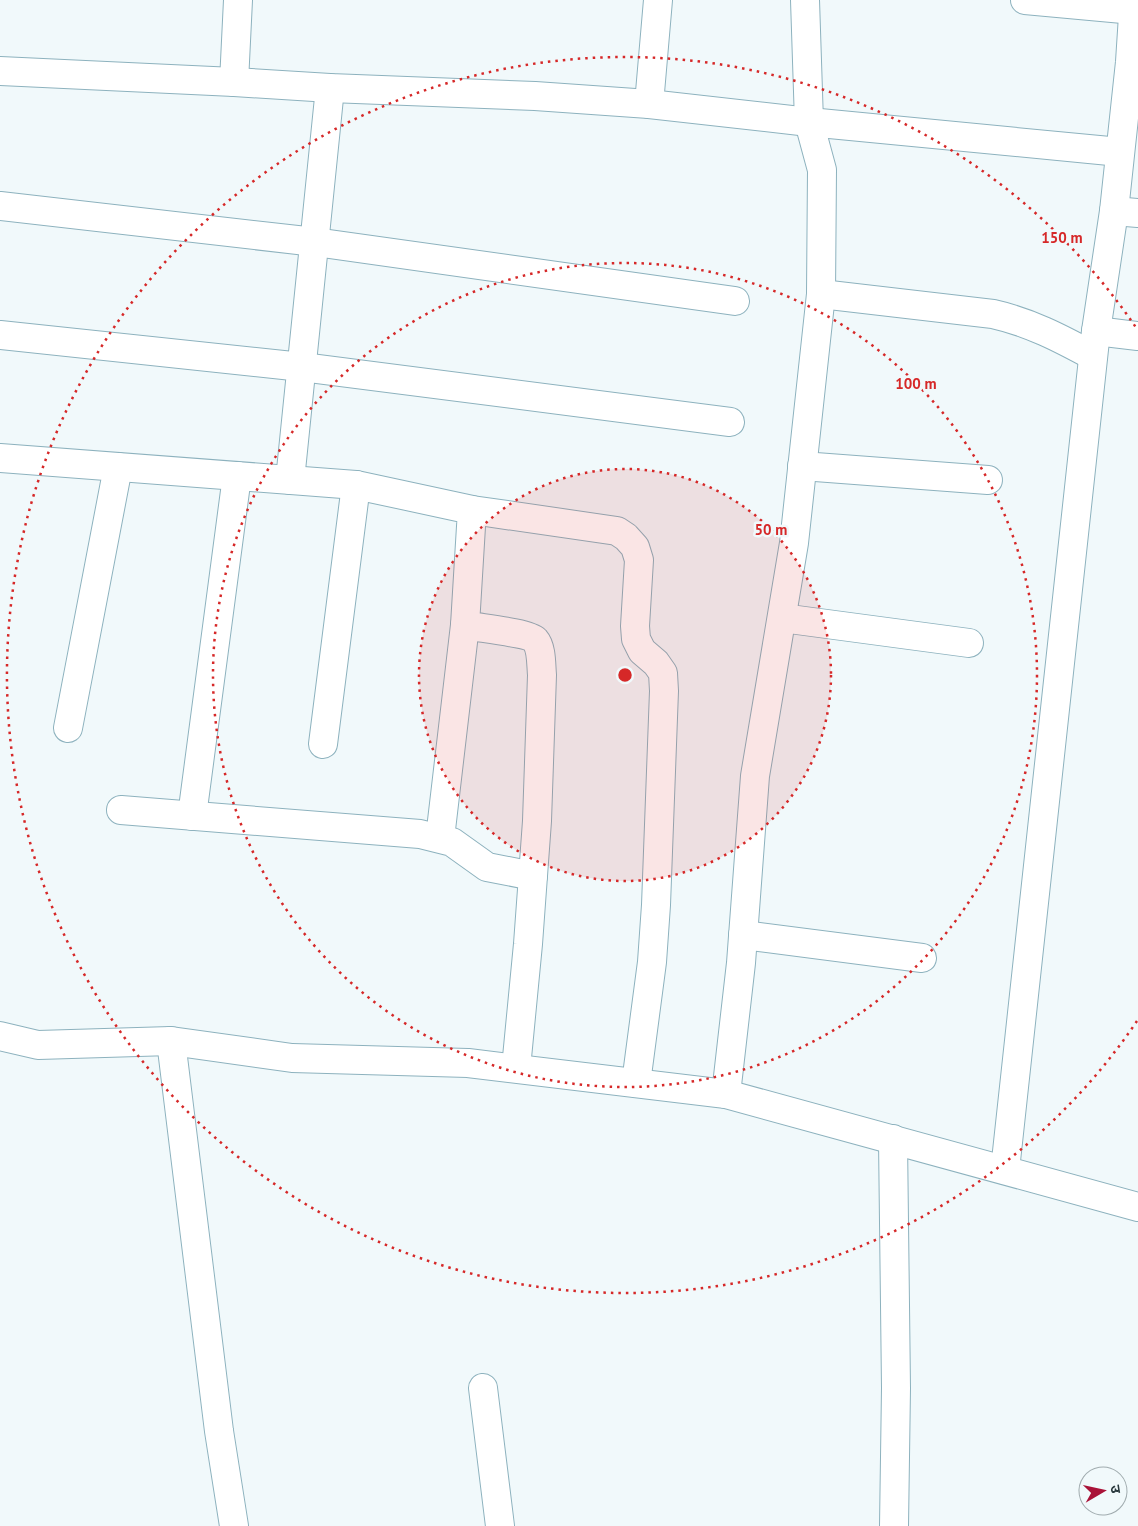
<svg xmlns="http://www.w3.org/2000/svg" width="1138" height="1526" font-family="'PT Sans','Noto Sans Devanagari',sans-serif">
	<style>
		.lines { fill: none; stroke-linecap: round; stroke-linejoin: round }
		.minor-casing { stroke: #8db2be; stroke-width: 30 }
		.minor { stroke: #fff; stroke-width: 28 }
		.ring { fill: none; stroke: #d62828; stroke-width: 2.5; stroke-dasharray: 2.5 5 }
		.centre { fill: #d62828; stroke: #f1f9fb; stroke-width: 2.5 }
		.ring-label { font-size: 15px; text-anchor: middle; font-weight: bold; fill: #d62828; stroke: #f1f9fb; stroke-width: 5; stroke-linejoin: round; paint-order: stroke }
	</style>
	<rect width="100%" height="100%" fill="#f1f9fb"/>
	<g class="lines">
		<g class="minor-casing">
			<g id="minor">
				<polyline points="1025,0 1134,10"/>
				<polyline points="0,71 234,82 330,88 535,96 649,104 658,0"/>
				<polyline points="234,82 238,0"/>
				<polyline points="649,104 809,122 1120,152"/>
				<polyline points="0,206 315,242 735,301"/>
				<polyline points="1114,211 1138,213"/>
				<path d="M821 294 993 314C1029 322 1060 338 1093 356"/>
				<polyline points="1096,331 1138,336"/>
				<polyline points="0,335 302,367 730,422"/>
				<path d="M0 458 356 485 472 510 465 625C479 628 528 633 535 640 542 648 541 665 542 675L537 821 528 944 516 1068"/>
				<polyline points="802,466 988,480"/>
				<polyline points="290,480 330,88"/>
				<polyline points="472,510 617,531 626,537 635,547 639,560 635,626 636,639 642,651 656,663 663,673 664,691 656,905 652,962 636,1083"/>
				<polyline points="782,618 969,643"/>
				<polyline points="68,728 118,467"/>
				<polyline points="323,744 356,485"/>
				<polyline points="121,810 420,834 452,842 487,867 533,876"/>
				<polyline points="192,816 237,476"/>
				<polyline points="440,838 465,625"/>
				<polyline points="743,935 922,958"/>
				<polyline points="0,1036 38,1045 171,1041 292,1058 468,1063 726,1094 1138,1207"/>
				<polyline points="171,1041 219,1431 234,1526"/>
				<polyline points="726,1094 741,963 755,776 794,543 821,294 822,170 809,122 805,0"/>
				<polyline points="893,1139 896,1388 894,1526"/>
				<polyline points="1005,1170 1096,331 1114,211 1130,62 1134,0"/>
				<polyline points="483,1388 500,1526"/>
			</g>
		</g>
		<use href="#minor" class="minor"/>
	</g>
	<circle cx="625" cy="675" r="206" fill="#d62828" fill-opacity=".12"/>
	<g class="ring">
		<circle cx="625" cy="675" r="206"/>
		<circle cx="625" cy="675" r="412"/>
		<path d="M1137 1021A618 618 0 1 1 1137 329"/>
	</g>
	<circle cx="625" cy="675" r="8" class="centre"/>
	<g class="ring-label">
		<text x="1062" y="243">150 m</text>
		<text x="916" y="389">100 m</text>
		<text x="771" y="535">50 m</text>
	</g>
	<g transform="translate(1103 1491) rotate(81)"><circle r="24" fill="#f1f9fb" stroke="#a1acaf"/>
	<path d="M0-4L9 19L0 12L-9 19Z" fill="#a91238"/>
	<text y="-8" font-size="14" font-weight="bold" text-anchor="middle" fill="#2a393e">उ</text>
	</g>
</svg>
